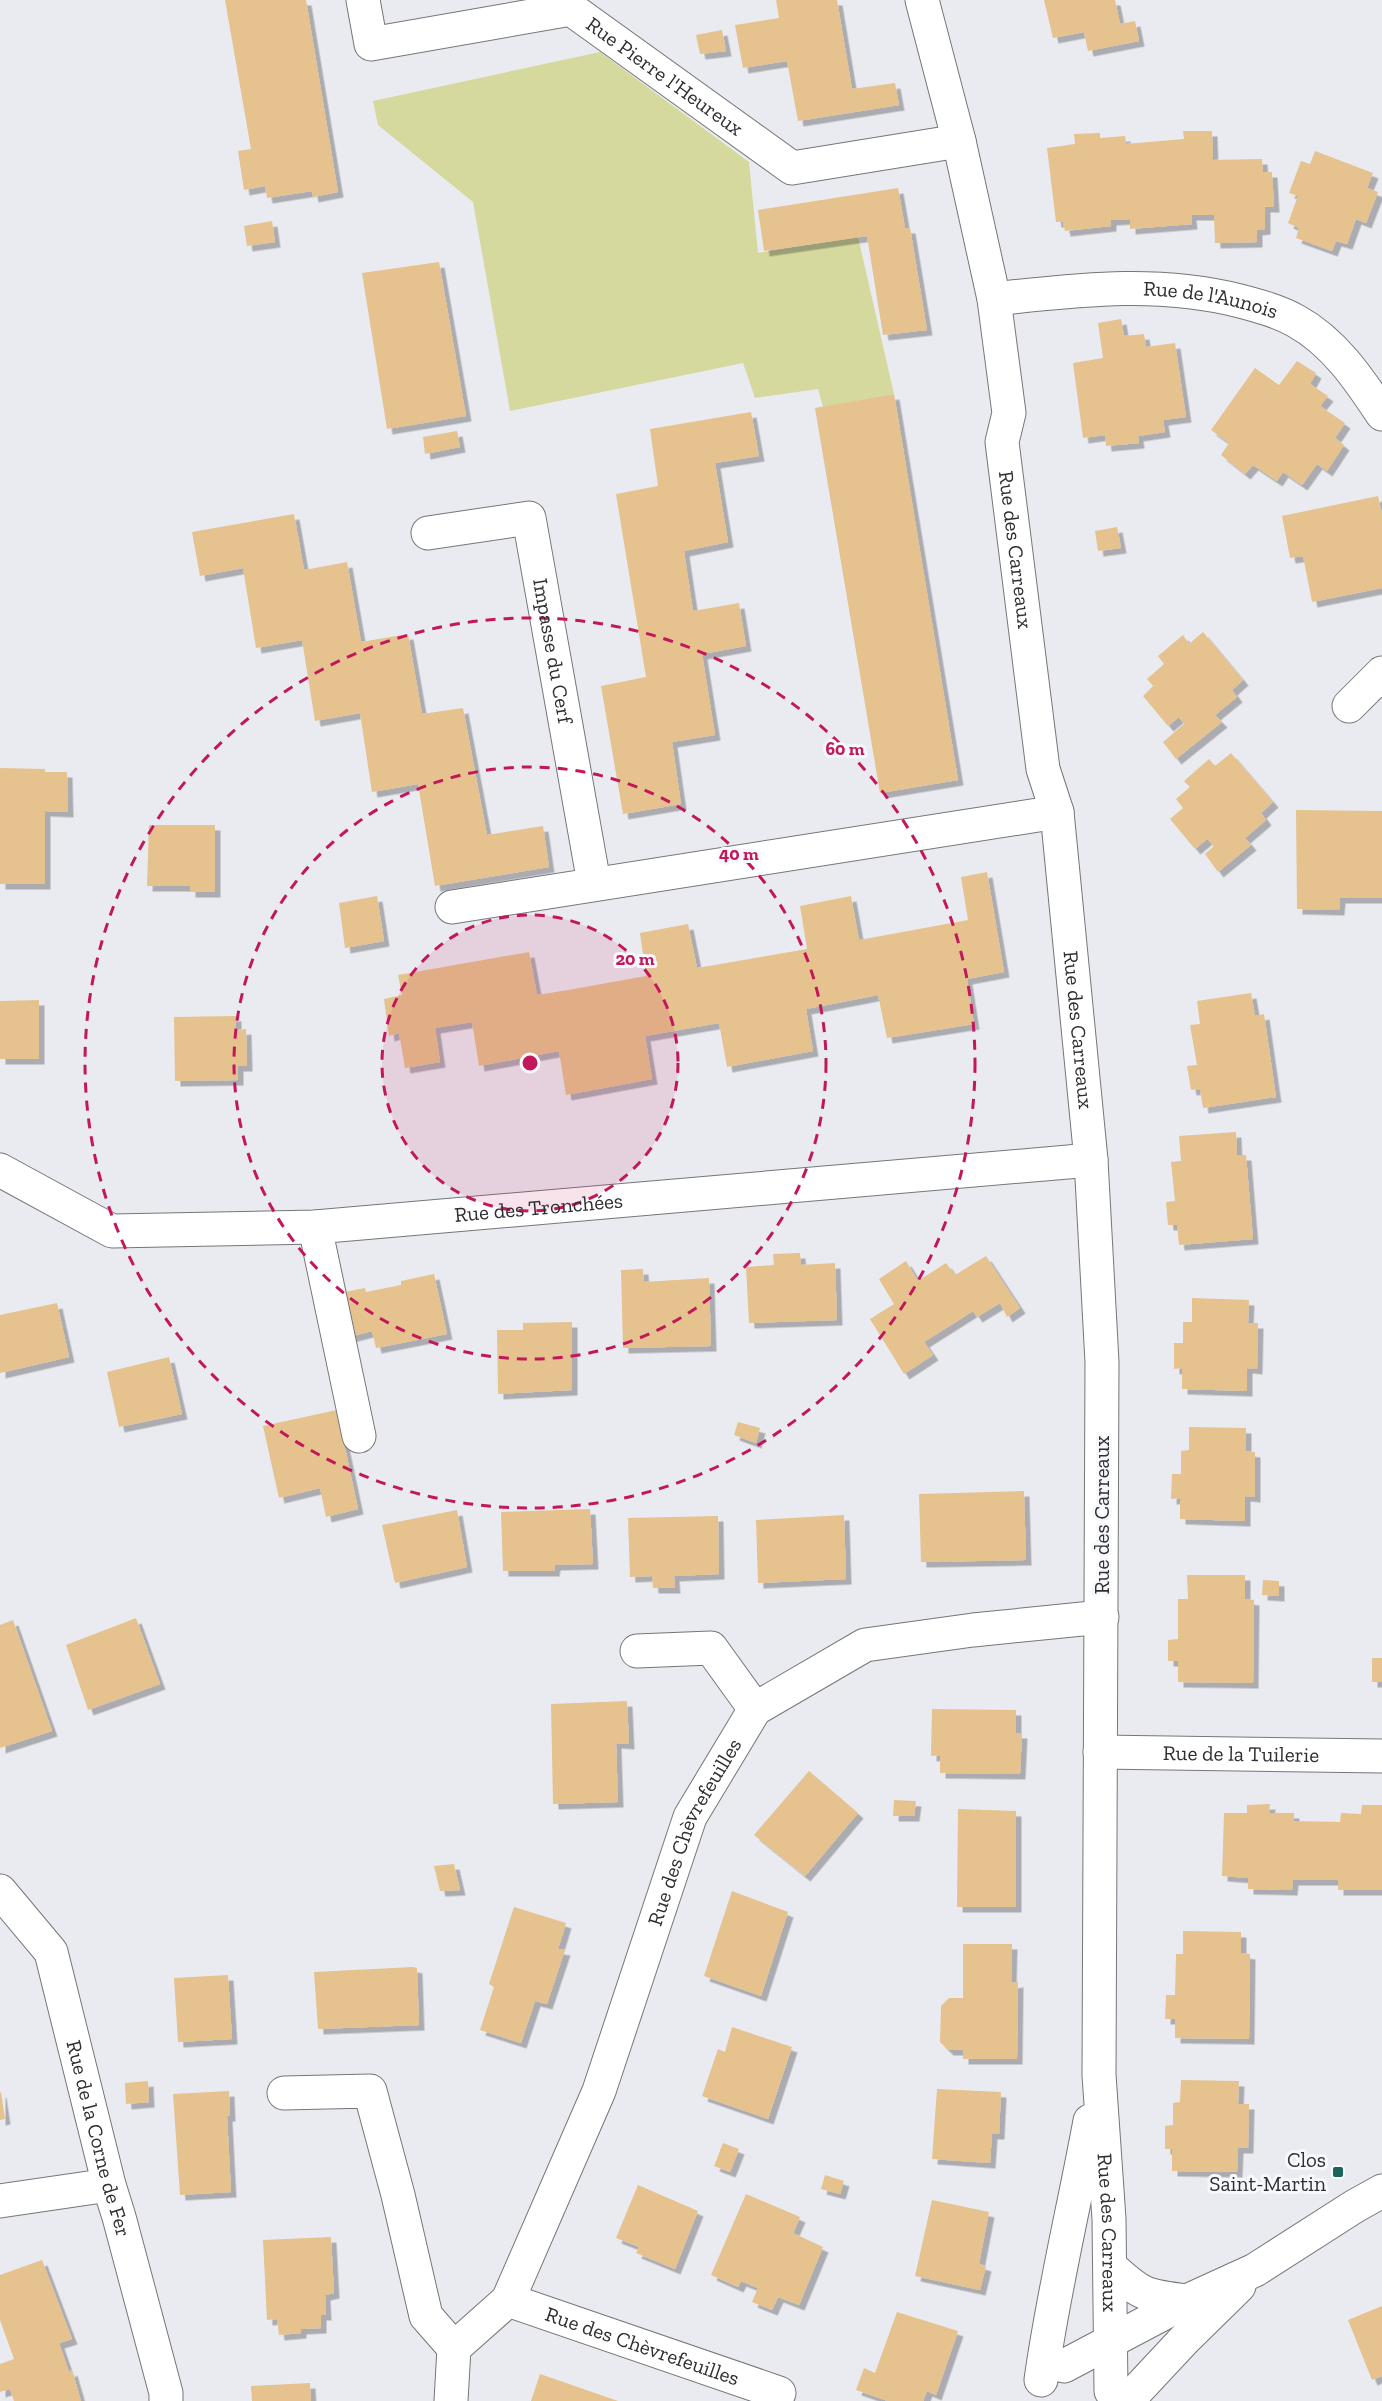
<svg xmlns="http://www.w3.org/2000/svg" width="1382" height="2401" font-family="'Zilla Slab',serif">
	<style>
		.green { fill: #d5d99e }
		.building { fill: #e5c28e; filter: url(#shadow) }
		.lines { fill: none; stroke-linecap: round; stroke-linejoin: round }
		.minor-casing { stroke: #75767a; stroke-width: 35 }
		.minor { stroke: #fff; stroke-width: 33 }
		.ring { fill: none; stroke: #c2185b; stroke-width: 3; stroke-dasharray: 10 8 }
		.poi-dot { fill: #1c6459; stroke: #f7f8fd; stroke-width: 2 }
		.labels { text-anchor: middle; stroke-width: 6; stroke-linejoin: round; paint-order: stroke }
		.street-label { font-size: 21px; fill: #2e2f31; stroke: #f7f8fd }
		.poi-label { font-size: 21px; fill: #2e2f31; stroke: #f7f8fd; text-anchor: end }
		.centre { fill: #c2185b; stroke: #f7f8fd; stroke-width: 3 }
		.ring-label { font-size: 18px; text-anchor: middle; font-weight: bold; fill: #c2185b; stroke: #f7f8fd; stroke-width: 6; stroke-linejoin: round; paint-order: stroke }
	</style>
	<defs>
		<filter id="shadow"><feDropShadow dx="5.5" dy="5.5" stdDeviation="0" flood-color="#0004"/></filter>
	</defs>
	<rect width="100%" height="100%" fill="#eaebf0"/>
	<polygon class="green" points="600,52 749,162 758,253 858,237 894,394 823,407 818,389 755,398 743,363 510,411 473,202 378,125 373,101"/>
	<g class="building">
		<polygon points="225,0 306,0 338,192 313,197 312,191 267,198 265,186 244,190 238,151 251,149"/>
		<polygon points="776,0 837,0 852,89 895,83 899,105 798,121 787,61 743,68 735,25 779,18"/>
		<polygon points="1044,0 1115,0 1120,24 1135,21 1139,41 1088,51 1084,32 1053,38"/>
		<polygon points="722,30 726,51 700,54 696,35"/>
		<polygon points="1183,131 1212,131 1213,160 1262,159 1263,172 1272,172 1274,207 1265,207 1265,229 1257,230 1257,242 1215,243 1214,215 1191,215 1192,224 1130,229 1130,219 1111,220 1111,226 1065,231 1063,222 1056,222 1047,148 1075,144 1074,134 1100,133 1100,138 1125,136 1126,144 1184,139"/>
		<polygon points="1315,151 1373,173 1367,188 1378,192 1366,223 1356,219 1347,244 1336,241 1332,251 1296,238 1299,228 1288,223 1298,196 1289,193 1301,161 1310,164"/>
		<polygon points="898,188 905,228 910,228 927,330 883,335 867,236 764,251 758,210"/>
		<polygon points="272,221 275,242 247,246 244,226"/>
		<polygon points="439,262 466,416 387,429 362,273"/>
		<polygon points="1121,319 1124,336 1144,334 1146,347 1175,343 1186,417 1163,420 1165,432 1138,436 1139,443 1106,446 1105,435 1083,438 1073,363 1103,358 1098,323"/>
		<polygon points="1297,361 1316,373 1310,384 1328,396 1320,406 1345,423 1335,438 1344,445 1327,471 1317,464 1302,485 1283,472 1277,481 1253,465 1245,474 1221,455 1229,443 1211,430 1255,368 1279,385"/>
		<polygon points="894,394 958,780 880,793 815,408"/>
		<polygon points="751,412 759,456 715,463 728,542 684,551 693,611 739,603 746,646 702,654 715,735 672,742 681,804 623,814 601,686 646,677 616,494 658,486 650,429"/>
		<polygon points="457,431 460,447 425,454 423,437"/>
		<polygon points="1378,496 1382,514 1382,588 1312,602 1303,556 1290,558 1282,516"/>
		<polygon points="294,514 304,570 347,562 361,642 408,634 422,714 463,708 487,835 543,826 549,867 435,886 418,784 372,792 360,713 315,721 302,640 256,648 243,568 200,576 192,532"/>
		<polygon points="1117,527 1121,548 1098,551 1095,531"/>
		<polygon points="1203,632 1243,680 1232,690 1237,697 1215,715 1222,722 1176,759 1163,742 1184,724 1179,717 1168,726 1143,696 1153,686 1147,679 1164,664 1158,656 1183,635 1189,644"/>
		<polygon points="1231,753 1273,802 1261,813 1266,820 1245,838 1251,845 1218,872 1205,854 1214,846 1207,839 1195,849 1170,819 1183,808 1176,799 1190,787 1184,781 1209,759 1215,766"/>
		<polygon points="0,768 45,769 45,772 67,772 68,812 45,811 45,884 0,884"/>
		<polygon points="1296,810 1382,811 1382,898 1340,898 1339,910 1297,909"/>
		<polygon points="149,825 215,825 215,892 190,892 190,886 147,886"/>
		<polygon points="987,872 1004,972 967,979 974,1024 887,1038 878,995 806,1009 813,1051 727,1067 719,1023 645,1036 652,1079 566,1095 559,1051 479,1066 472,1022 435,1028 440,1062 405,1068 399,1033 389,1036 384,999 402,995 398,975 529,952 537,995 568,990 646,976 640,933 688,924 697,968 778,954 807,949 800,906 851,896 859,940 968,920 961,877"/>
		<polygon points="377,896 384,941 345,948 339,903"/>
		<polygon points="1251,993 1255,1016 1264,1014 1276,1097 1203,1108 1200,1089 1191,1090 1187,1066 1197,1065 1190,1025 1200,1024 1197,1001"/>
		<polygon points="39,1000 39,1059 0,1059 0,1001"/>
		<polygon points="236,1016 236,1030 246,1029 247,1066 238,1066 238,1080 175,1081 174,1017"/>
		<polygon points="1236,1132 1237,1155 1246,1155 1253,1239 1179,1245 1177,1225 1168,1225 1166,1202 1175,1201 1171,1162 1181,1161 1179,1136"/>
		<polygon points="800,1253 801,1265 835,1263 837,1320 749,1323 746,1267 774,1265 773,1254"/>
		<polygon points="986,1256 1020,1308 1007,1317 1000,1303 977,1317 973,1311 924,1342 933,1355 904,1374 870,1319 894,1304 879,1279 906,1261 918,1281 946,1263 955,1275"/>
		<polygon points="643,1269 644,1282 709,1278 711,1346 623,1348 621,1270"/>
		<polygon points="434,1274 447,1334 376,1348 372,1331 349,1337 340,1293 365,1288 366,1292 401,1285 401,1281"/>
		<polygon points="1192,1298 1249,1300 1248,1323 1258,1323 1257,1369 1247,1368 1247,1391 1182,1389 1182,1368 1174,1369 1174,1343 1183,1343 1183,1322 1192,1322"/>
		<polygon points="57,1303 69,1357 0,1373 0,1315"/>
		<polygon points="572,1322 572,1390 498,1394 497,1330 523,1330 523,1323"/>
		<polygon points="169,1357 182,1414 119,1427 107,1372"/>
		<polygon points="337,1410 358,1509 326,1517 320,1488 279,1498 263,1426"/>
		<polygon points="738,1422 760,1428 756,1443 734,1435"/>
		<polygon points="1189,1427 1246,1428 1246,1451 1255,1452 1255,1497 1245,1496 1245,1521 1180,1519 1180,1498 1171,1499 1172,1474 1181,1474 1181,1451 1189,1450"/>
		<polygon points="1024,1491 1026,1560 921,1562 919,1494"/>
		<polygon points="590,1509 593,1564 555,1565 554,1571 503,1571 501,1512"/>
		<polygon points="457,1510 467,1567 395,1583 382,1525"/>
		<polygon points="844,1515 846,1579 758,1583 756,1520"/>
		<polygon points="718,1516 719,1574 674,1576 675,1588 653,1588 652,1576 630,1577 628,1518"/>
		<polygon points="1187,1575 1245,1575 1245,1599 1254,1600 1253,1683 1178,1682 1178,1661 1168,1661 1168,1640 1178,1639 1178,1599 1188,1599"/>
		<polygon points="1263,1580 1279,1581 1279,1596 1262,1595"/>
		<polygon points="136,1618 160,1684 88,1710 66,1645"/>
		<polygon points="13,1620 52,1731 0,1748 0,1625"/>
		<rect x="1372" y="1658" width="10" height="24"/>
		<polygon points="627,1701 629,1744 616,1743 618,1802 553,1804 551,1704"/>
		<polygon points="932,1709 1016,1710 1016,1733 1022,1733 1020,1774 940,1773 940,1755 931,1756"/>
		<polygon points="809,1771 858,1813 805,1876 754,1835"/>
		<polygon points="894,1800 916,1801 914,1816 893,1816"/>
		<polygon points="1270,1804 1269,1813 1294,1813 1294,1821 1340,1822 1341,1813 1361,1814 1362,1805 1382,1805 1382,1890 1338,1890 1338,1880 1293,1880 1292,1890 1248,1889 1248,1878 1222,1876 1224,1813 1247,1813 1247,1805"/>
		<polygon points="958,1809 1016,1811 1016,1907 957,1907"/>
		<polygon points="454,1864 460,1890 440,1891 434,1866"/>
		<polygon points="732,1891 788,1912 761,1996 704,1976"/>
		<polygon points="514,1907 566,1923 558,1949 565,1950 547,2004 535,2001 521,2043 480,2030 494,1987 489,1984"/>
		<polygon points="1183,1931 1241,1932 1241,1953 1250,1954 1249,2039 1175,2038 1175,2019 1165,2019 1166,1995 1175,1995 1176,1954 1183,1954"/>
		<polygon points="963,1944 1012,1944 1011,1983 1018,1982 1017,2059 963,2059 963,2050 948,2050 940,2042 941,2006 949,1998 963,1998"/>
		<polygon points="413,1967 417,1968 419,2025 318,2029 314,1972"/>
		<polygon points="228,1975 232,2039 178,2042 174,1978"/>
		<polygon points="732,2027 792,2047 768,2119 702,2096 718,2049 725,2052"/>
		<polygon points="1181,2080 1239,2081 1238,2104 1249,2104 1248,2148 1238,2148 1237,2172 1172,2171 1172,2149 1165,2149 1165,2126 1173,2125 1173,2103 1180,2102"/>
		<polygon points="148,2081 149,2102 126,2104 125,2083"/>
		<polygon points="937,2089 1001,2092 999,2134 992,2134 990,2163 932,2159"/>
		<polygon points="229,2091 230,2116 227,2116 231,2192 180,2195 173,2094"/>
		<polygon points="1,2092 5,2119 0,2120 0,2093"/>
		<polygon points="723,2143 739,2149 730,2172 714,2166"/>
		<polygon points="825,2175 844,2181 840,2194 821,2189"/>
		<polygon points="638,2185 698,2211 675,2269 636,2253 639,2247 616,2238"/>
		<polygon points="746,2194 800,2217 793,2233 823,2247 799,2305 778,2297 772,2310 752,2302 758,2288 741,2281 738,2287 711,2275"/>
		<polygon points="932,2200 989,2212 979,2264 986,2266 980,2290 915,2276"/>
		<polygon points="331,2237 334,2293 325,2295 326,2315 321,2315 321,2328 301,2329 301,2333 279,2335 277,2319 267,2320 263,2240"/>
		<polygon points="42,2260 72,2339 59,2343 69,2372 72,2370 81,2401 14,2401 10,2389 0,2392 0,2364 14,2359 0,2320 0,2275"/>
		<polygon points="1382,2306 1382,2376 1372,2380 1348,2320"/>
		<polygon points="897,2312 958,2331 936,2395 927,2391 923,2401 888,2401 856,2390 864,2368 875,2373"/>
		<polygon points="540,2374 618,2401 531,2401"/>
		<polygon points="310,2383 311,2401 252,2401 251,2386"/>
	</g>
	<g class="lines">
		<g class="minor-casing">
			<g id="minor">
				<path id="s1" d="M363 0 371 44 571 9 792 168 959 141"/>
				<path id="s2" d="M922 0 959 141 994 299 1009 413 1002 442 1043 769 1057 812 1091 1160 1102 1362 1099 2075 1109 2219 1111 2391"/>
				<path id="s3" d="M994 299C1079 290 1156 280 1240 301 1259 306 1278 311 1296 321 1334 342 1359 379 1382 414"/>
				<path id="s4" d="M428 533 529 518 594 883"/>
				<polyline points="1349,706 1382,673"/>
				<polyline points="452,907 1057,812"/>
				<path id="s5" d="M0 1170 112 1231 315 1227 1091 1160"/>
				<polyline points="315,1227 359,1436"/>
				<polyline points="637,1651 711,1648 755,1709"/>
				<path id="s6" d="M1100 1752 1382 1756"/>
				<path id="s7" d="M0 1891 51 1952 109 2185 119 2217 166 2393V2401"/>
				<polyline points="284,2093 370,2091 398,2195 426,2316 454,2348"/>
				<polyline points="0,2201 109,2185"/>
				<path d="M1110 2266C1141 2295 1145 2296 1187 2301"/>
				<path id="s8" d="M508 2300 779 2393"/>
				<polyline points="1064,2366 1187,2301 1255,2270 1355,2206 1382,2191"/>
				<path d="M1041 2380C1053 2293 1074 2208 1090 2121"/>
				<path id="s9" d="M451 2401 454 2348 508 2300 599 2091 690 1817 755 1709 865 1645 973 1630 1102 1617"/>
				<polyline points="1127,2401 1184,2340 1239,2286"/>
			</g>
		</g>
		<use href="#minor" class="minor"/>
	</g>
	<circle cx="530" cy="1063" r="148" fill="#c2185b" fill-opacity=".12"/>
	<g class="ring">
		<circle cx="530" cy="1063" r="148"/>
		<circle cx="530" cy="1063" r="296"/>
		<circle cx="530" cy="1063" r="445"/>
	</g>
	<rect class="poi-dot" x="1332" y="2166" width="12" height="12" rx="3"/>
	<g class="labels">
		<g class="street-label">
			<text dy="7" stroke="none"><textPath href="#s1" startOffset="363">Rue Pierre l'Heureux</textPath></text>
			<text dy="7" stroke="none"><textPath href="#s3" startOffset="218">Rue de l'Aunois</textPath></text>
			<text dy="7" stroke="none"><textPath href="#s2" startOffset="561">Rue des Carreaux</textPath></text>
			<text dy="7" stroke="none"><textPath href="#s4" startOffset="237">Impasse du Cerf</textPath></text>
			<text dy="7" stroke="none"><textPath href="#s2" startOffset="1046">Rue des Carreaux</textPath></text>
			<text dy="7" stroke="none"><textPath href="#s5" startOffset="555">Rue des Tronchées</textPath></text>
			<text transform="translate(1102 1515) rotate(-90)" y="7">Rue des Carreaux</text>
			<text dy="7" stroke="none"><textPath href="#s6" startOffset="141">Rue de la Tuilerie</textPath></text>
			<text dy="7" stroke="none"><textPath href="#s9" startOffset="630">Rue des Chèvrefeuilles</textPath></text>
			<text dy="7" stroke="none"><textPath href="#s7" startOffset="272">Rue de la Corne de Fer</textPath></text>
			<text dy="7" stroke="none"><textPath href="#s2" startOffset="2250">Rue des Carreaux</textPath></text>
			<text dy="7" stroke="none"><textPath href="#s8" startOffset="142">Rue des Chèvrefeuilles</textPath></text>
		</g>
		<g class="poi-label">
			<text x="1326" y="2167">Clos<tspan x="1326" dy="24">Saint-Martin</tspan></text>
		</g>
	</g>
	<circle cx="530" cy="1063" r="9" class="centre"/>
	<g class="ring-label">
		<text x="845" y="755">60 m</text>
		<text x="739" y="860">40 m</text>
		<text x="635" y="965">20 m</text>
	</g>
</svg>
